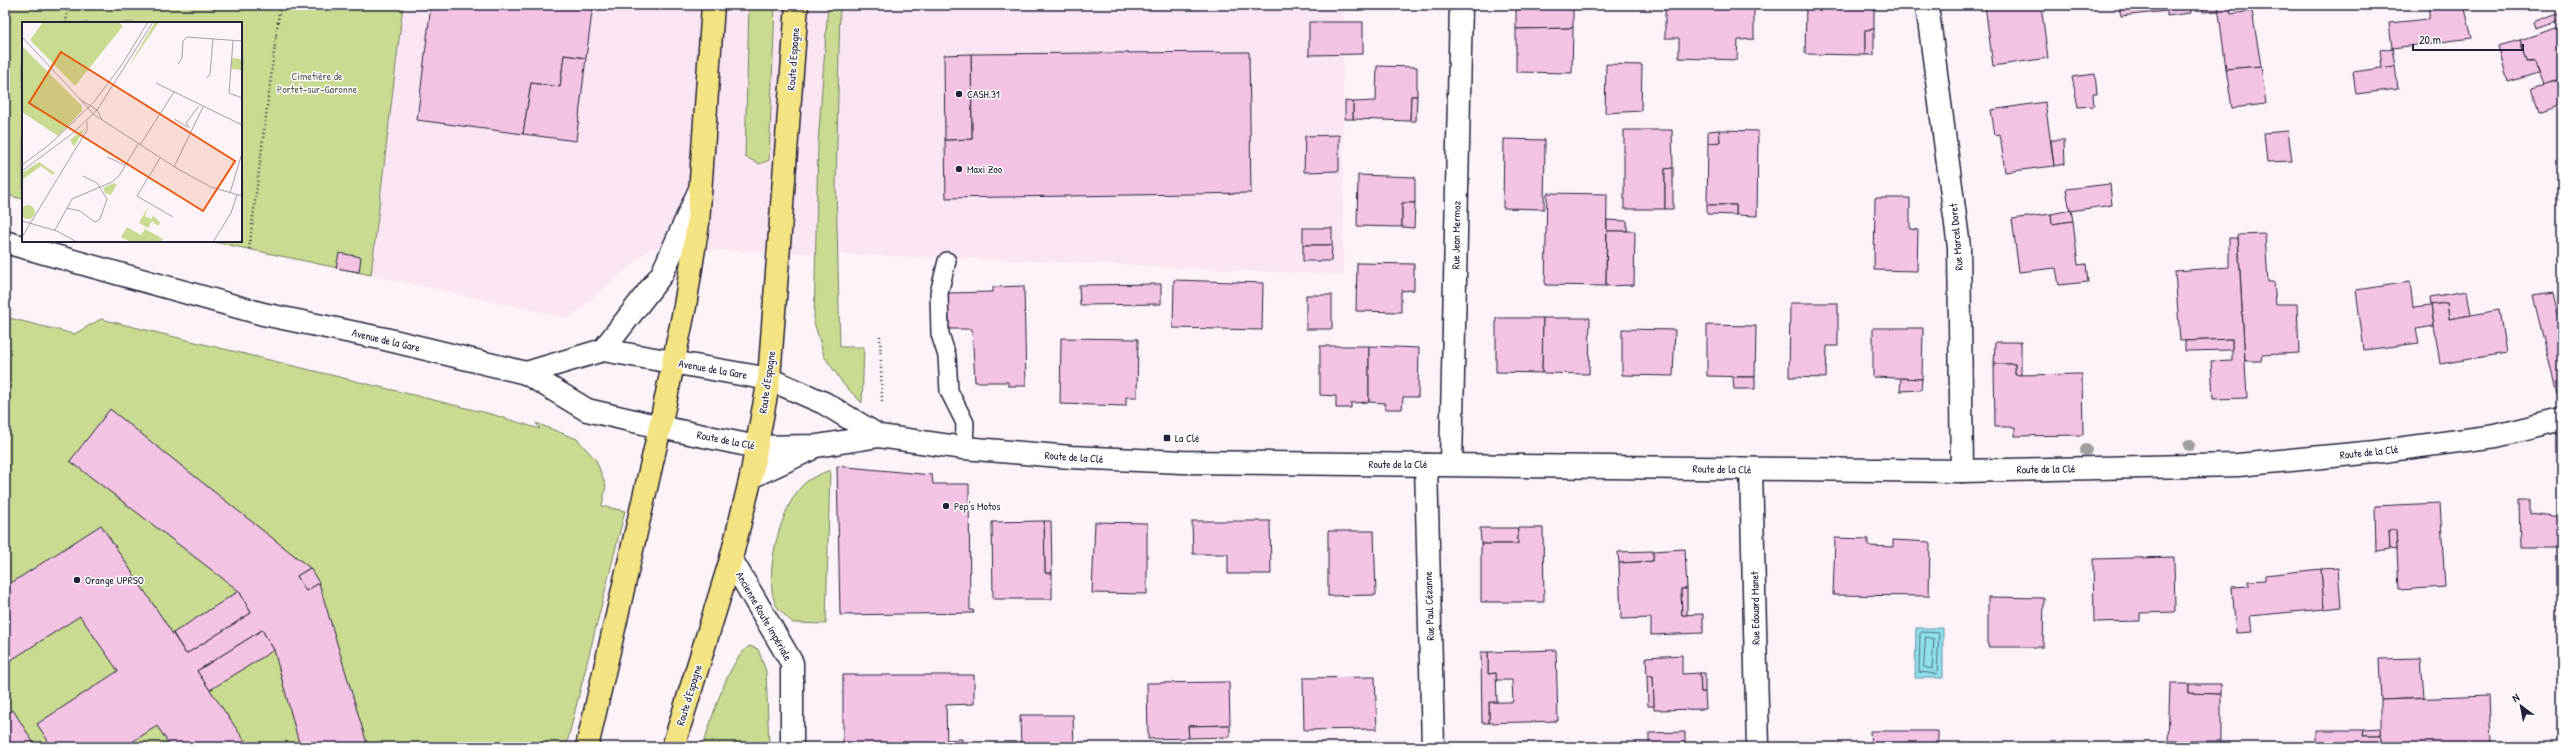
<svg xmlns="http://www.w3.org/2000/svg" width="2567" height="752" font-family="'Patrick Hand',sans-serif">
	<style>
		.built { fill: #fae5f2 }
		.green { fill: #c8db90; stroke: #757e66 }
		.water { fill: #8fdfec; stroke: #6393a5 }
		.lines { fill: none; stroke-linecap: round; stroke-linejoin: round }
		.shore { stroke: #4e6e82; stroke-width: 1 }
		.building { fill: #f4c3e3; stroke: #22223b }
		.service-casing { stroke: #22223b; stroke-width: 20 }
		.minor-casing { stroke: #22223b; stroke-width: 25 }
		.tertiary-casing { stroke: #22223b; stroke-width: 25 }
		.primary-casing { stroke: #22223b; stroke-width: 25 }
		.path { stroke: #22223b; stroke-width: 2.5; stroke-dasharray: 1 3; stroke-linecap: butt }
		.service { stroke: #fff; stroke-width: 17 }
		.minor { stroke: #fff; stroke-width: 22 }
		.tertiary { stroke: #fff; stroke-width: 22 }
		.primary { stroke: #f4e382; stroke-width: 22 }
		.tree { fill: #a09f9e }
		.poi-dot { fill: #22223b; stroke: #fff; stroke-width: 1.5 }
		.labels { text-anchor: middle; stroke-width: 3; stroke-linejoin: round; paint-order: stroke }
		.street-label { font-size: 11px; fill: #22223b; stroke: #fff }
		.park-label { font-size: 11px; fill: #545a54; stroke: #fff }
		.poi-label { font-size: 11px; fill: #22223b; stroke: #fff; text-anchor: start }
		.inset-road { fill: none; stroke: #a59fad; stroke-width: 1 }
		.view { fill: #e8590c; fill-opacity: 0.15; stroke: #e8590c; stroke-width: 2 }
		.inset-edge { fill: none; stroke: #22223b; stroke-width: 2 }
	</style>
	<rect width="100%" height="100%" fill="#fdf3f9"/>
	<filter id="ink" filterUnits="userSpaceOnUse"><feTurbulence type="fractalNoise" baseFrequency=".025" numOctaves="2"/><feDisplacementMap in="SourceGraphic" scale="8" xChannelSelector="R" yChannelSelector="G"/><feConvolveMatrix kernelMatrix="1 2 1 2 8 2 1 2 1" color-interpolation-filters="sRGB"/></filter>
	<g filter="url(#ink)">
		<polygon class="built" points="403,5 1343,5 1343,275 1044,261 651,248 569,318 371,275"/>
		<g class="green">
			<polygon points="5,5 403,5 371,275 210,241 241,241 241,23 23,23 23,199 5,195"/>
			<polygon points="749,5 775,5 769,160 760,164 745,157"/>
			<polygon points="828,5 840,5 836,186 840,347 864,347 862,403 844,385 824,356 814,322 818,144"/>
			<polygon points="5,317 74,334 101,319 491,414 540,429 536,423 577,439 596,460 606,486 602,506 625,511 566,747 5,747"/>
			<path d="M830 470 826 624 793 623C788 618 780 612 776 605 762 577 781 502 806 482 812 477 823 473 830 470Z"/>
			<path d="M749 646 758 649 766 671 769 747H702C713 718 725 666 749 646Z"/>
		</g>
		<polygon class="water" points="1916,628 1943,628 1943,678 1915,678"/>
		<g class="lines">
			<g class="shore">
				<polygon points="1922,632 1939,633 1937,674 1919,672 1920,634"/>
				<polygon points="1926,637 1934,639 1932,669 1924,667"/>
			</g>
		</g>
		<g class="building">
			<polygon points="415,5 429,5 428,9 415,7"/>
			<polygon points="431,5 593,5 586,58 564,55 560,87 531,83 523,134 417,120"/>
			<polygon points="1516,5 1573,5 1573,28 1516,29"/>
			<polygon points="1665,5 1754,5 1754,39 1738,40 1737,60 1679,58 1679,38 1665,38"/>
			<polygon points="1806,5 1874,5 1874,29 1865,30 1865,55 1805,54"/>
			<polygon points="1985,5 2041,5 2048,58 1993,66"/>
			<polygon points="2119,5 2190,5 2191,13 2167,16 2167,11 2121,16"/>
			<polygon points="2202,5 2218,5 2219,11 2203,12"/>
			<polygon points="2218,5 2230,5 2231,14 2252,11 2261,66 2226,69"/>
			<polygon points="2441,5 2464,5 2472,38 2392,48 2389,23 2429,19 2429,6"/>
			<polygon points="2558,13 2561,20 2535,28 2533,22"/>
			<polygon points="1309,22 1363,22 1363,54 1309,55"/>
			<polygon points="2562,26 2562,79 2543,85 2534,61 2526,62 2520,40"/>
			<polygon points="1573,28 1572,73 1516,72 1516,29"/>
			<polygon points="1874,29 1874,55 1865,55 1865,30"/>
			<polygon points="2520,40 2526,62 2535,62 2538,73 2508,82 2498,46"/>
			<polygon points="2392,48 2395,66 2382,68 2380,50"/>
			<polygon points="1249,52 1251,193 946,198 945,140 972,139 971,54"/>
			<polygon points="971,54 972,139 945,140 944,55"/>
			<polygon points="564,55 586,58 576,141 523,134 531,83 560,87"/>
			<polygon points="1606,64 1642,65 1641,111 1605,113"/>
			<polygon points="1377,66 1417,67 1417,96 1411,96 1410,121 1353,119 1353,102 1376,101"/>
			<polygon points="2261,66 2266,104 2232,108 2226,69"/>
			<polygon points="2395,66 2398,89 2356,94 2353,72"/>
			<polygon points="2095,74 2097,94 2093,94 2094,106 2078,107 2072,77"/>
			<polygon points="2562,79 2562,107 2561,105 2539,113 2531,88"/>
			<polygon points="1411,96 1417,96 1416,121 1410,121"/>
			<polygon points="1345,101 1353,102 1353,119 1345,119"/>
			<polygon points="2045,102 2054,166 2005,172 2000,134 1995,135 1991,110"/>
			<polygon points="1624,130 1672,130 1673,168 1665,169 1665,209 1624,209"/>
			<polygon points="1719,130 1758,131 1757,216 1736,215 1736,205 1707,205 1708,143 1720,142"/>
			<polygon points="1719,130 1720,142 1708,143 1708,131"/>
			<polygon points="2288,131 2292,161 2267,162 2264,133"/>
			<polygon points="1339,135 1339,171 1304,172 1305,136"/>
			<polygon points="1504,139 1545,140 1544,209 1503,208"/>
			<polygon points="2051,140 2064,140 2065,164 2054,166"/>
			<polygon points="1673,168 1673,209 1665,209 1665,169"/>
			<polygon points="1358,175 1415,177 1415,203 1402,203 1402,227 1357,226"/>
			<polygon points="2110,184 2112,205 2070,211 2066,189"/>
			<polygon points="1547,193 1607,194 1606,286 1545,285"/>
			<polygon points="1875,198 1910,198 1910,229 1918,230 1917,271 1874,270"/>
			<polygon points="1402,203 1415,203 1414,228 1402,227"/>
			<polygon points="1707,205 1736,205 1736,215 1707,214"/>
			<polygon points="2071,210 2073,221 2052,224 2051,214"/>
			<polygon points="2051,214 2052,224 2073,221 2078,265 2086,264 2088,282 2059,285 2056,268 2019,272 2012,219"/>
			<polygon points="1607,220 1627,221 1627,231 1607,231"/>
			<rect x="1303" y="228" width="29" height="17"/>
			<polygon points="1607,231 1635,231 1634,285 1606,286"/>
			<polygon points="2265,234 2268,282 2274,282 2276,304 2297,304 2299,353 2262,355 2261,361 2245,361 2238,235"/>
			<polygon points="2229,238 2238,238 2247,398 2213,399 2211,361 2232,360 2232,339 2180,341 2175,271 2229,267"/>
			<polygon points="1303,245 1332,245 1331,261 1303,261"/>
			<polygon points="339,253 361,257 359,272 336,268"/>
			<polygon points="1357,263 1414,264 1414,290 1401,291 1401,312 1356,311"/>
			<polygon points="1174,280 1263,283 1262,330 1173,328"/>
			<polygon points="2410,282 2413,307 2431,305 2434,326 2416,329 2419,343 2364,350 2356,290"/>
			<polygon points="1161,284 1161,304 1080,305 1079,285"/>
			<polygon points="1024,286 1026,386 1008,386 1008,382 975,382 972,329 949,329 948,293 993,292 993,287"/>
			<polygon points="2467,291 2471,315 2449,319 2447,303 2431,305 2430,297"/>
			<polygon points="2552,293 2560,327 2562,326 2562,392 2557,394 2533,296"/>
			<rect x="1306" y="295" width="26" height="34"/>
			<polygon points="1790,303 1838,303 1838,346 1827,346 1826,378 1789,377"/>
			<polygon points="2447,303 2449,319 2499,310 2506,353 2440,364 2431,305"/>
			<polygon points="1496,318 1543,318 1542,373 1496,372"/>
			<polygon points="1543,318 1590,318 1589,374 1542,373"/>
			<polygon points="1707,325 1756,326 1755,377 1707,376"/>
			<polygon points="1873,328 1923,328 1922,379 1873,377"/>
			<polygon points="1622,329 1675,330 1673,376 1622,375"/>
			<polygon points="1061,338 1138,339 1137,397 1126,397 1126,406 1060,404"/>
			<polygon points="2232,339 2232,350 2185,351 2185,341"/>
			<polygon points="1995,342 2021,342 2021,375 2015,375 2015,364 1994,364"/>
			<polygon points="1320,346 1369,346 1369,402 1351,403 1351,408 1336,408 1336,396 1320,395"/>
			<polygon points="1369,346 1419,348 1418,397 1403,397 1402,409 1385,409 1385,403 1369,402"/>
			<polygon points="1994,364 2015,364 2015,375 2082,374 2083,435 2015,436 2015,427 1995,427"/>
			<polygon points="1733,377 1755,377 1755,389 1734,389"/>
			<polygon points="1901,378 1922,379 1921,390 1900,391"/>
			<polygon points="110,409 310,568 297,576 306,591 319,583 368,747 300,747 274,650 262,630 197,671 249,747 171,747 157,726 124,747 52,747 37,724 118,671 80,616 5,664 5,587 101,525 186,654 251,613 239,591 70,461"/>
			<polygon points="837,466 932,475 933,484 969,484 970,610 973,610 974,613 840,615"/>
			<polygon points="2519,499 2530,499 2530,514 2561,518 2561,547 2520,547"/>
			<polygon points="2440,503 2445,587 2399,590 2396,530 2389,530 2390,549 2376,551 2375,506"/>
			<polygon points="1044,521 1051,521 1052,573 1045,573"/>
			<polygon points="1044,521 1045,573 1052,573 1052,599 993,599 992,522"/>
			<polygon points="1192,521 1270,521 1271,574 1228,574 1228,554 1193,554"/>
			<polygon points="1095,522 1147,523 1147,594 1092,593"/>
			<polygon points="1480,528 1518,528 1518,544 1481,544"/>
			<polygon points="1518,528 1543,528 1544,602 1481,602 1481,544 1518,544"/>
			<polygon points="2389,530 2396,530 2397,550 2390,549"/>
			<polygon points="1328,531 1374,531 1376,595 1328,596"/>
			<polygon points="1835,538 1868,539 1868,546 1893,547 1893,540 1930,542 1929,596 1833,595"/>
			<polygon points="1685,549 1687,589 1681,589 1682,615 1703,614 1703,633 1651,635 1651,618 1621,619 1619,563 1653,561 1653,551"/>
			<polygon points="1653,551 1653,561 1619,563 1618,552"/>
			<polygon points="2174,557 2175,612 2140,613 2140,621 2094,622 2093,559"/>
			<polygon points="310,568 319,583 306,591 297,576"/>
			<polygon points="2338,568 2341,607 2324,609 2321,569"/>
			<polygon points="2321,569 2324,609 2250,616 2252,632 2236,633 2232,587 2249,586 2249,581 2265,580 2265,575"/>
			<polygon points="1681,589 1687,589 1687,615 1682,615"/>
			<polygon points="239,591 251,613 186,654 173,633"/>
			<polygon points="1988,597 2044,598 2043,647 1988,647"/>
			<polygon points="262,630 274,650 210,690 197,671"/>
			<polygon points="1556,650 1558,721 1489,723 1489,702 1513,702 1512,680 1496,680 1496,673 1488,674 1488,652"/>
			<polygon points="1481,652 1488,652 1488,674 1496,673 1497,702 1489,702 1489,723 1482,723"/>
			<polygon points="1682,655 1682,674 1700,673 1701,692 1705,692 1706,709 1654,710 1653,676 1647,676 1646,657"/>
			<polygon points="2421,658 2424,698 2381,700 2379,659"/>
			<polygon points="1700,673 1705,673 1705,692 1701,692"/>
			<polygon points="843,675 974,675 974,704 946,705 947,747 843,747"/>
			<polygon points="1647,676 1653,676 1654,706 1648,706"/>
			<polygon points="1375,677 1377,729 1304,730 1303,678"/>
			<polygon points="1229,682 1230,725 1188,726 1189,738 1148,739 1147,683"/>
			<polygon points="2170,684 2189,684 2189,693 2221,694 2221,741 2168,741"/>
			<polygon points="2189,684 2221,684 2221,694 2189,693"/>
			<polygon points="2489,696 2491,744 2381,747 2381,700"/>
			<polygon points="13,710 36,747 5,747 5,715"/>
			<polygon points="1020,715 1073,715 1074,747 1021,747"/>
			<polygon points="1230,725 1230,737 1189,738 1188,726"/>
			<polygon points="2381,729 2381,736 2363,736 2364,730"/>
			<polygon points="2316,730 2364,730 2363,736 2381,736 2381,747 2316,747"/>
			<polygon points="1870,731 1938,731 1938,747 1871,747"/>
			<polygon points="1685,732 1685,747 1649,747 1649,733"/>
			<polygon points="962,739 962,747 947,747 946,740"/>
			<polygon points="2467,745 2467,747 2416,747"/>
		</g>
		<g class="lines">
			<g class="service-casing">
				<polyline id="service" points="947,261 939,293 940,334 947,356 949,391 965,423 964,448"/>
			</g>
			<g class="minor-casing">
				<g id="minor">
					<polyline points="1927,5 1959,247 1962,471"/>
					<polyline points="603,350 662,274 700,189"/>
					<polyline points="769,379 824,403 879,436"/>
					<polyline points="660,427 757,447 817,446 879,436 964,448 1071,457 1182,462 1962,471 2238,465 2375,452 2496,436 2562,420"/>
					<polyline points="1451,464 1461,5"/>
					<polyline points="1426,465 1433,747"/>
					<polyline points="1751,470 1758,747"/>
					<polyline points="751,477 809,450"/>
					<polyline points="731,559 792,663 792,747"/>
				</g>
			</g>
			<g class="tertiary-casing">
				<g id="tertiary">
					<polyline points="5,242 263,314 385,339 526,373 603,350 769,379"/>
					<polyline points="526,373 587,410 660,427"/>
				</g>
			</g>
			<g class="primary-casing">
				<g id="primary">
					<polyline points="587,747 660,427 685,306 698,223 713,5"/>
					<polyline points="673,747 731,559 751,477 769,379 797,5"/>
				</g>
			</g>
			<g class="path">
				<polyline points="66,23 68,5"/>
				<polyline points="249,249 280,5"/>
				<polyline points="880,336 882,401"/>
			</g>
			<use href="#service" class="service"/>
			<use href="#minor" class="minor"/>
			<use href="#tertiary" class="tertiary"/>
			<use href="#primary" class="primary"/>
		</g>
		<g class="tree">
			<circle cx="2189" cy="445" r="6"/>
			<circle cx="2086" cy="450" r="6"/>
		</g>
	</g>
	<g class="poi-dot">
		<circle cx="959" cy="94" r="4"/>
		<circle cx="959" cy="169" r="4"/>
		<rect x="1163" y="434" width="8" height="8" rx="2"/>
		<circle cx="946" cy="506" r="4"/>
		<circle cx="77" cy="580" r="4"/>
	</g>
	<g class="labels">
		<g class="street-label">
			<text transform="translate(793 59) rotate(-86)" y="4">Route d'Espagne</text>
			<text transform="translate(1456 235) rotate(-89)" y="4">Rue Jean Mermoz</text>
			<text transform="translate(1956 237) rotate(-95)" y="4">Rue Marcel Doret</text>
			<text transform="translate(386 340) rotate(13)" y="4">Avenue de la Gare</text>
			<text transform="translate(713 369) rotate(10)" y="4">Avenue de la Gare</text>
			<text transform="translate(767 382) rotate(-82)" y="4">Route d'Espagne</text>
			<text transform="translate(726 440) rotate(11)" y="4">Route de la Clé</text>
			<text transform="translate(2369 452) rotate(-6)" y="4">Route de la Clé</text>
			<text transform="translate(1074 457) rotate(4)" y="4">Route de la Clé</text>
			<text x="1398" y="468">Route de la Clé</text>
			<text transform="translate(1722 469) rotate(1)" y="4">Route de la Clé</text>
			<text transform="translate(2046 469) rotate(-1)" y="4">Route de la Clé</text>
			<text transform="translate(1429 606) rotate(-92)" y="4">Rue Paul Cézanne</text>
			<text transform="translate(1755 608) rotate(-91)" y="4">Rue Edouard Manet</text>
			<text transform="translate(764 616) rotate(60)" y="4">Ancienne Route Impériale</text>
			<text transform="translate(689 695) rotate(-73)" y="4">Route d'Espagne</text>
		</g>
		<g class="park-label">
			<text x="317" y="80">Cimetière de<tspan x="317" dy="13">Portet-sur-Garonne</tspan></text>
		</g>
		<g class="poi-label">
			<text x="967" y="98">CASH.31</text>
			<text x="967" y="173">Maxi Zoo</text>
			<text x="1175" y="442">La Clé</text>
			<text x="954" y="510">Pep's Motos</text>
			<text x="85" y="584">Orange UPRSO</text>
		</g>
	</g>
	<g transform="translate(22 22)">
		<rect width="220" height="220" fill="#fdf3f9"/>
		<path d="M21 0H96L101 4 53 64 8 18ZM133 0H137L105 47ZM0 24 60 84V89L36 114 0 90ZM209 36 220 37V48L209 47ZM63 106 52 125 48 118 39 125ZM17 140 33 151 31 153 19 144 0 158V151ZM92 161 95 162 89 173 83 171 81 166ZM-1 190a7 7 0 1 1 14 0a7 7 0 1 1-14 0ZM126 185 123 194 129 197 131 194 138 200 136 204 130 199 126 206 117 201ZM105 205 119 213 123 207 141 217 139 220H109L99 215Z" fill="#c8db90"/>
		<path class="inset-road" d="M0 15 59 78 75 88 80 97M211 19 207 71 220 76M156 42 160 36 161 19 165 15 220 19M185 56 188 52 191 17M134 61 220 103M59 78 71 92 156 147 189 165 220 174M152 97 165 105M167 106 164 101 177 84M118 123 152 70M85 135 103 143M138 136 115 174 151 195M0 143 28 122 72 80 101 41 126 0M152 145 181 85M0 149 51 111 75 88 131 0M208 171 220 131M44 186 58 189 73 200 78 197 85 177 75 161 61 154M0 199 35 209 55 220M33 208 50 177 90 160 97 154 116 122M0 215 65 108V99M191 220 209 191 215 173"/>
		<path class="view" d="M39 30 213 139 181 189 7 81Z"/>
		<rect width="220" height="220" class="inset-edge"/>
	</g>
	<rect width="2567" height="752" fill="none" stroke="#fff" stroke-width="20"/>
	<rect x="10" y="10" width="2547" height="732" fill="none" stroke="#22223b" stroke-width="1.5" filter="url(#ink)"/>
	<g transform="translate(2521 706) rotate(328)" stroke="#ffffff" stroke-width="3" paint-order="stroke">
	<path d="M0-3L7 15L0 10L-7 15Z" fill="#22223b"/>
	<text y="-6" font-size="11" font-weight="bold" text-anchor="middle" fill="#22223b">N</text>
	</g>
	<path d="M2413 44v6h110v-6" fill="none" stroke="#22223b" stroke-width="2"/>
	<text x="2419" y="44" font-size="12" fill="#22223b" stroke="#ffffff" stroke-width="3" paint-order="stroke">20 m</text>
</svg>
